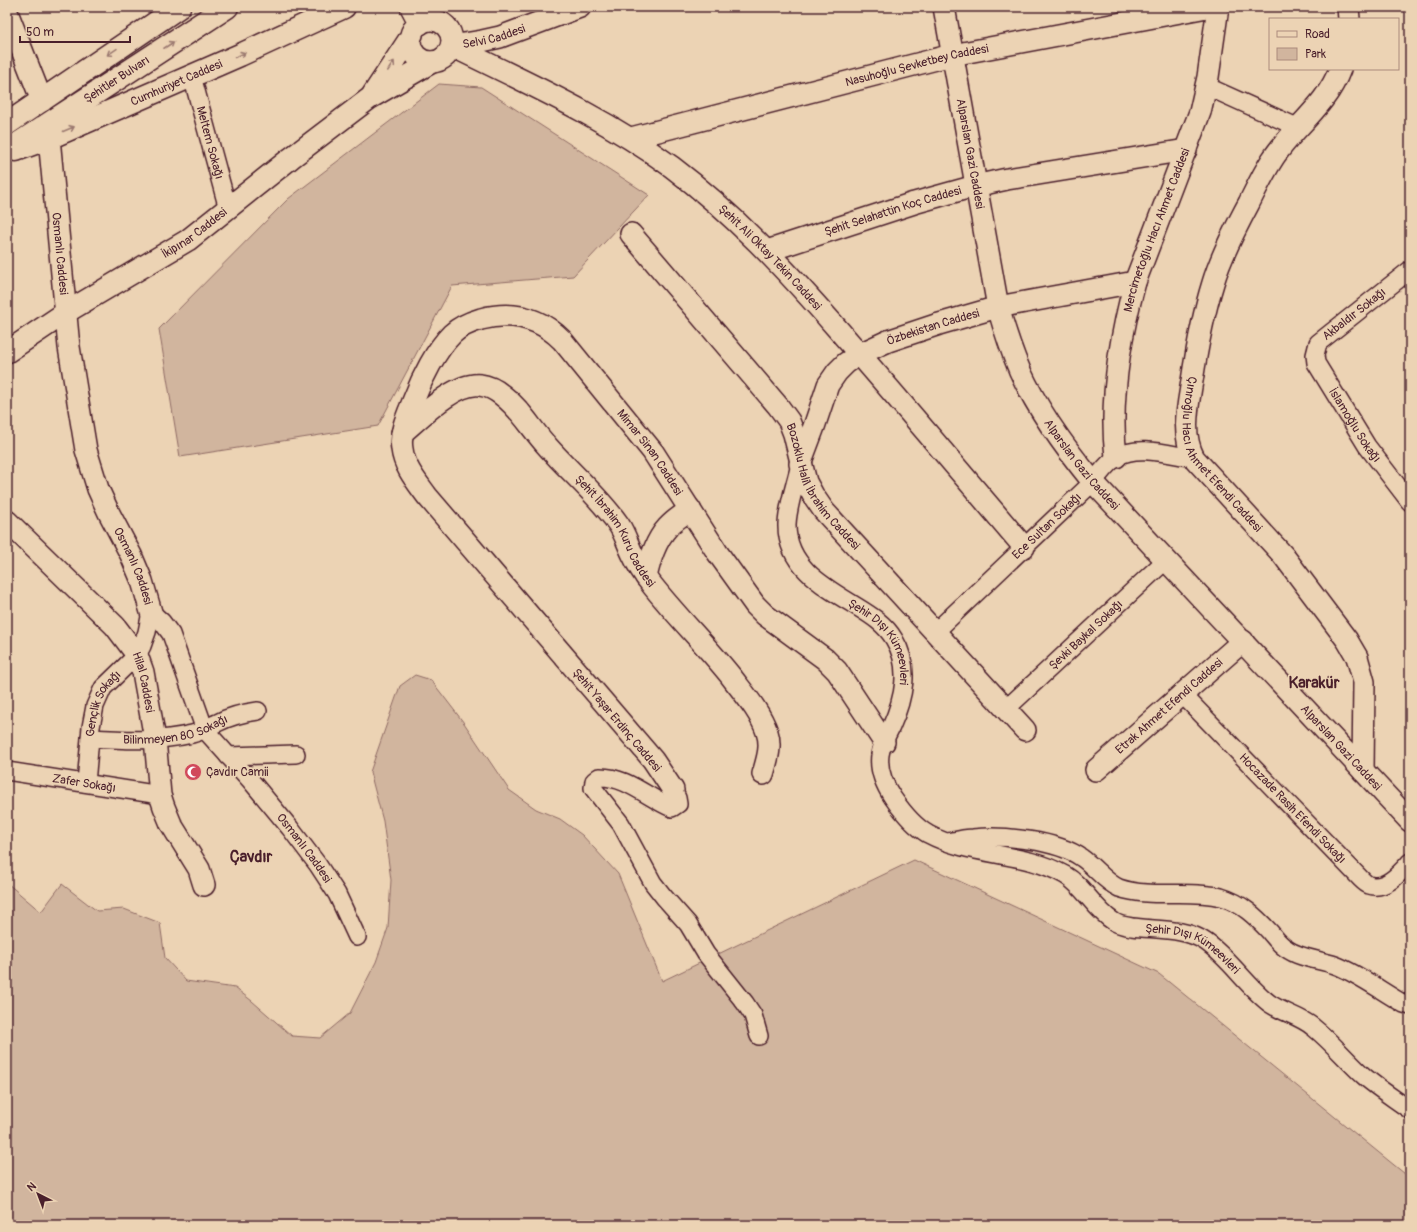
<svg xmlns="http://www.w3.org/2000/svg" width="1417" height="1232" font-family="Pangolin,sans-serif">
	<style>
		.green { fill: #d1b59e; stroke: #8e6a64 }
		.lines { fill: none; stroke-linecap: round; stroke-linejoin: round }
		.minor-casing { stroke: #4a1f2b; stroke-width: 20 }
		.tertiary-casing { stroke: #4a1f2b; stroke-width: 24 }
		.secondary-casing { stroke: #4a1f2b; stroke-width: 25 }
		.primary-casing { stroke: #4a1f2b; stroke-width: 25 }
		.minor { stroke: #ecd3b4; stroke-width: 17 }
		.tertiary { stroke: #ecd3b4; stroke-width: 21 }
		.secondary { stroke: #ecd3b4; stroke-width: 22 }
		.primary { stroke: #ecd3b4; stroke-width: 22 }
		.oneway { stroke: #9b7970 }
		.labels { text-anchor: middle; stroke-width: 3.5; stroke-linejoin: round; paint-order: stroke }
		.street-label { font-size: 12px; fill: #4a1f2b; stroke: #ecd3b4 }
		.poi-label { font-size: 12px; fill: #4a1f2b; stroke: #ecd3b4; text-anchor: start }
		.district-label { font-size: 16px; font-weight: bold; fill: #4a1f2b; stroke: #ecd3b4 }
	</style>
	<rect width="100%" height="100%" fill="#ecd3b4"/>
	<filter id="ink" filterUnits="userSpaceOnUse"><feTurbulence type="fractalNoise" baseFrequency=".025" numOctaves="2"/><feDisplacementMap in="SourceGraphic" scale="8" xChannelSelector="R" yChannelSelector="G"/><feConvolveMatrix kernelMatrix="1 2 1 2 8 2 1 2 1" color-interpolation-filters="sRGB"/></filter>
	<g filter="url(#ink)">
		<g class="green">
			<polygon points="439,84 481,87 649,195 573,276 452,286 378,426 180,457 159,329 288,199"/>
			<polygon points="415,675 431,680 464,723 509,790 536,809 560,819 582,835 618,874 662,981 914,860 1159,974 1410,1178 1410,1225 7,1225 7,883 41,912 62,884 97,911 124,909 160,923 165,958 186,981 235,988 252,1001 292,1036 320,1038 350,1013 376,962 388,928 391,880 383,821 370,772 400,686"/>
		</g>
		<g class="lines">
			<g class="minor-casing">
				<g id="minor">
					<path id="s1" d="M192 76 228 209"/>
					<polyline points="1206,86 1299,128"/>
					<path id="s2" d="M1410 270 1318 343 1315 355 1316 363 1367 446 1410 502"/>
					<path id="s3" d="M800 464C796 483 788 504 787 524 786 564 821 585 851 603 867 613 884 622 894 639 911 667 904 698 891 727 887 735 881 745 880 755 878 770 885 786 893 798 902 811 914 826 928 834 971 857 1023 851 1065 875 1084 886 1094 909 1113 921 1118 925 1126 926 1132 927 1156 930 1187 928 1206 942 1230 959 1246 985 1269 1003 1283 1013 1300 1016 1313 1027 1332 1042 1347 1061 1365 1077 1379 1089 1395 1099 1410 1110"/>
					<path id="s4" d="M151 612 162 622 171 634 205 730 251 781 290 828 318 865 337 894 357 937"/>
					<path id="s5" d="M935 632 1093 482C1100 474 1108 462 1117 457 1137 444 1171 455 1194 458"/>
					<path id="s6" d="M1182 694 1361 879C1363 881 1366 884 1369 885 1385 891 1401 872 1410 862"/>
					<path id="s7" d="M1006 709 1166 560"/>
					<path id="s8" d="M90 738C124 740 158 742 192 734 201 732 208 727 217 723 230 716 243 713 258 711"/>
					<polyline points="228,756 296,754"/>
					<path id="s9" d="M7 771 160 795"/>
					<path id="s10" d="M86 783 91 727 95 706 103 688 137 655 142 646 147 632 151 612"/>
					<path d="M673 790 677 798 678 804 672 808C648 798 626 776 599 777L594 781 593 788 621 824 653 883 664 897 688 924 706 954 745 1003 753 1015 759 1036"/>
					<path d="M952 841C959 840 966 838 973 838 1003 835 1057 840 1082 858 1094 866 1105 882 1119 888 1152 899 1188 889 1221 897 1242 903 1256 917 1270 932 1275 938 1280 945 1287 949 1299 958 1321 960 1335 965 1359 974 1381 991 1404 1004L1410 1006"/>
				</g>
			</g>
			<g class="tertiary-casing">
				<g id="tertiary">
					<polyline points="411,7 420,24"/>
					<path id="s11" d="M944 7 998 307C1004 328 1011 350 1020 371 1038 411 1065 448 1093 482L1410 821"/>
					<polyline points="1348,7 1349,19"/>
					<polyline points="7,12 42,101"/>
					<circle cx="431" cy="41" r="21"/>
					<path id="s12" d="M452 46C527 83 604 117 672 167 733 213 785 269 835 326 899 399 961 473 1024 547"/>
					<path id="s13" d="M452 46 482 41 500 37 580 7"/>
					<path id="s14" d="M1340 69C1326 107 1293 127 1272 160 1263 174 1256 189 1249 203 1235 229 1221 256 1213 283 1203 315 1197 348 1192 381 1188 406 1181 434 1194 458L1283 555 1347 640 1357 657 1364 682 1363 771"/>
					<polyline points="373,94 412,35"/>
					<path id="s15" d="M49 138 69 347 86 450 98 489 109 513 131 555 142 581 151 612"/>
					<path id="s16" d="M631 138 952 55 1207 7"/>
					<path id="s17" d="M631 234 778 406 789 421 794 434 806 482 813 495 824 511 1025 730"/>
					<path id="s18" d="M767 251 914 203 975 186 1007 179 1186 150"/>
					<path id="s19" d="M7 352 65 313 188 240 291 158 370 98 432 62"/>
					<path id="s20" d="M402 433C420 418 455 382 480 385 488 386 496 390 502 395 521 409 532 430 548 447 571 473 599 496 619 525 625 534 628 545 633 555 638 566 645 576 652 585 678 618 708 647 733 679 746 696 760 712 767 732 772 746 767 760 763 774"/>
					<path id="s21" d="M1116 457C1109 399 1120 338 1135 282L1200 112 1208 77 1218 7"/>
					<path id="s22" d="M800 464 815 424 828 385 837 372 846 363 860 354 888 341 939 324 998 307 1135 282"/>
					<path id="s23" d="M7 521 115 626 137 655 143 672 155 739 160 795 164 807 171 824 199 869 204 885"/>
					<path d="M646 577C650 560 655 541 668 527 674 520 683 515 690 509"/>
					<path id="s24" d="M1096 770 1243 641"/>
					<path id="s25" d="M673 790 653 760 427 496C417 482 404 467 402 449 399 432 408 414 414 399 422 378 436 350 452 334 460 326 471 322 481 319 512 311 539 317 562 340L653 452 717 552 755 605 765 615 825 659 837 671 884 742"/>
				</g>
			</g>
			<g class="secondary-casing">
				<g id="secondary">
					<path id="s26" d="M16 150 49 138 240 55 344 7"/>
				</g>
			</g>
			<g class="primary-casing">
				<g id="primary">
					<polyline points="7,124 179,7"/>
					<path id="s27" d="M7 151 227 7"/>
				</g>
			</g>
			<use href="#minor" class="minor"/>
			<use href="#tertiary" class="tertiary"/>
			<use href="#secondary" class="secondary"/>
			<use href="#primary" class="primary"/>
		</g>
		<defs><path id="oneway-shaft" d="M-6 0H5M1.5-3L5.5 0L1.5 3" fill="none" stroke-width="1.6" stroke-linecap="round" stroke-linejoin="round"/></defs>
		<g class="oneway">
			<use href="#oneway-shaft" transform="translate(169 45) rotate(-33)"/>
			<use href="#oneway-shaft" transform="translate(112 52) rotate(146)"/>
			<use href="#oneway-shaft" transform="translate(240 55) rotate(-24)"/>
			<use href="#oneway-shaft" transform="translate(391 66) rotate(-57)"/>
			<use href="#oneway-shaft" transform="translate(69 129) rotate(-23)"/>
		</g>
	</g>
	<defs>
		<g id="mosque-disc" transform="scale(0.9)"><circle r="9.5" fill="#d1495b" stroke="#ecd3b4"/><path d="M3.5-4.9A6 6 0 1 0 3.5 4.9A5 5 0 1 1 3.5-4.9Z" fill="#fff"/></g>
	</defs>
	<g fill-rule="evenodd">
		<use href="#mosque-disc" x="193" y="772"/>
	</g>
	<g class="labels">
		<g class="street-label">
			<text dy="4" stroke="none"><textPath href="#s13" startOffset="43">Selvi Caddesi</textPath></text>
			<text dy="4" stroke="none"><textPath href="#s16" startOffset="295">Nasuhoğlu Şevketbey Caddesi</textPath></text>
			<text dy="4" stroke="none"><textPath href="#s27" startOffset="131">Şehitler Bulvarı</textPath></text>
			<text dy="4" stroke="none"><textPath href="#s26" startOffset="174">Cumhuriyet Caddesi</textPath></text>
			<text dy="4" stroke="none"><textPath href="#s1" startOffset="69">Meltem Sokağı</textPath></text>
			<text dy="4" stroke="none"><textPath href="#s11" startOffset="149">Alparslan Gazi Caddesi</textPath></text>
			<text dy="4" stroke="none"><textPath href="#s18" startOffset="132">Şehit Selahattin Koç Caddesi</textPath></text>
			<text dy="4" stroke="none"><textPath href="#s21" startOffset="233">Mercimetoğlu Hacı Ahmet Caddesi</textPath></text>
			<text dy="4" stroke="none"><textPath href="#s19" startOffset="222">İkipınar Caddesi</textPath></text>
			<text dy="4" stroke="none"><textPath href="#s15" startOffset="116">Osmanlı Caddesi</textPath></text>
			<text dy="4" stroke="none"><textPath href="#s12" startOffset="385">Şehit Ali Oktay Tekin Caddesi</textPath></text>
			<text transform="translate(1354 314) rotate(-38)" y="4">Akbaldır Sokağı</text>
			<text dy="4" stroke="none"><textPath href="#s22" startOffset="207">Özbekistan Caddesi</textPath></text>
			<text dy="4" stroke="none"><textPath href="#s2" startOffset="211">İslamoğlu Sokağı</textPath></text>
			<text dy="4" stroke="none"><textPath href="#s25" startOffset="829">Mimar Sinan Caddesi</textPath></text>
			<text dy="4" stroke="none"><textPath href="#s14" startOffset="437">Çınroğlu Hacı Ahmet Efendi Caddesi</textPath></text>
			<text dy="4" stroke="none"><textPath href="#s11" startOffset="485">Alparslan Gazi Caddesi</textPath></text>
			<text dy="4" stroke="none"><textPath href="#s17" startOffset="320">Bozoklu Halil İbrahim Caddesi</textPath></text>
			<text dy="4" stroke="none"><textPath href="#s5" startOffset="154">Ece Sultan Sokağı</textPath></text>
			<text dy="4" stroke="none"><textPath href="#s20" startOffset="296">Şehit İbrahim Kuru Caddesi</textPath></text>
			<text dy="4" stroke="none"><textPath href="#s15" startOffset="440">Osmanlı Caddesi</textPath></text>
			<text dy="4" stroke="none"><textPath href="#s7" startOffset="109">Şevki Baykal Sokağı</textPath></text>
			<text dy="4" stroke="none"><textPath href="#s3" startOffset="220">Şehir Dışı Kümeevleri</textPath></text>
			<text dy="4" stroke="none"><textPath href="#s23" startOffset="215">Hilal Caddesi</textPath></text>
			<text dy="4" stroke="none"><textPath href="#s10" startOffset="83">Gençlik Sokağı</textPath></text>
			<text dy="4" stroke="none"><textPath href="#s24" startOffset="97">Etrak Ahmet Efendi Caddesi</textPath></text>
			<text transform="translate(617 720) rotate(50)" y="4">Şehit Yaşar Erdinç Caddesi</text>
			<text dy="4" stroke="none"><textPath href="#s8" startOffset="87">Bilinmeyen 80 Sokağı</textPath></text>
			<text dy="4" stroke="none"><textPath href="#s11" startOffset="869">Alparslan Gazi Caddesi</textPath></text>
			<text dy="4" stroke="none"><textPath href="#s9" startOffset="78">Zafer Sokağı</textPath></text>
			<text dy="4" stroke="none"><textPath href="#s6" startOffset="159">Hocazade Rasih Efendi Sokağı</textPath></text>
			<text dy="4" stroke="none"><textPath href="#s4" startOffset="286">Osmanlı Caddesi</textPath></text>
			<text dy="4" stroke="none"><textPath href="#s3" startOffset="741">Şehir Dışı Kümeevleri</textPath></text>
		</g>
		<g class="poi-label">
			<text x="206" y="776">Çavdır Camii</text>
		</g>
		<g class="district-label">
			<text x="1314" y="688">Karakür</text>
			<text x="251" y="862">Çavdır</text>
		</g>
	</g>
	<rect width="1417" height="1232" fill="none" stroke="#ecd3b4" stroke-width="24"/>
	<rect x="12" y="12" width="1393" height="1208" fill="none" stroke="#4a1f2b" stroke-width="1.5" filter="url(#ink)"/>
	<rect x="1269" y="18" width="130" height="52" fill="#ecd3b4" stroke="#ab8b7d"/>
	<rect x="1277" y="31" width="20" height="6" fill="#ecd3b4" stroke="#ab8b7d"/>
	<text x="1305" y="38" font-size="12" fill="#4a1f2b">Road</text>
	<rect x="1277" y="48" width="20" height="12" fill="#d1b59e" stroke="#ab8b7d"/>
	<text x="1305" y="58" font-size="12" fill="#4a1f2b">Park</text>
	<g transform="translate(38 1194) rotate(318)" stroke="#ecd3b4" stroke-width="3" paint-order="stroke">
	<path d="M0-3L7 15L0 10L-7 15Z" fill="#4a1f2b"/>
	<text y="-6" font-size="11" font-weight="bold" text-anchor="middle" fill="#4a1f2b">N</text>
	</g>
	<path d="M20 36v6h110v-6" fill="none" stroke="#4a1f2b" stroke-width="2"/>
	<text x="26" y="36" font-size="12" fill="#4a1f2b" stroke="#ecd3b4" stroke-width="3" paint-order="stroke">50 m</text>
</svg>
